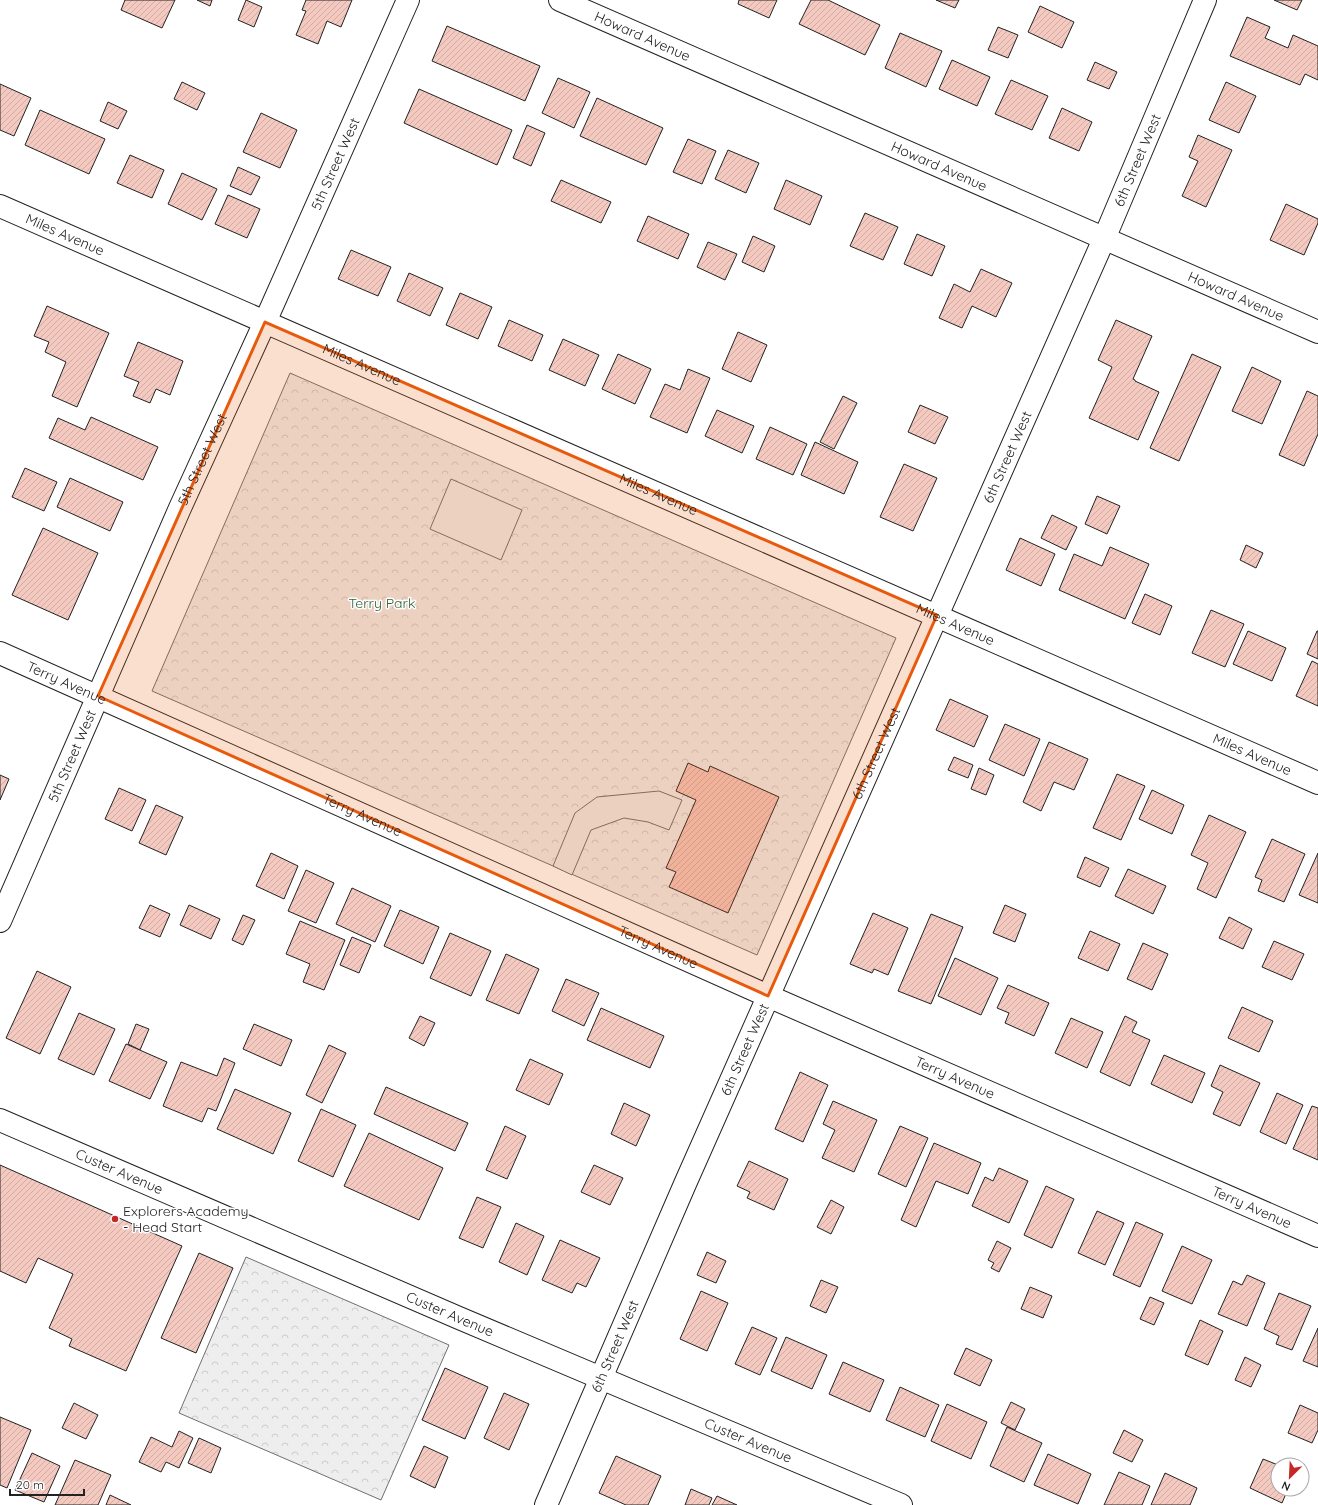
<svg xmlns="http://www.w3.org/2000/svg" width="1318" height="1505" font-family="Quicksand,sans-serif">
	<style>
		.forest { fill: url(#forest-crowns); stroke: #6f6f6f }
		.garden { fill: #eee; stroke: #6f6f6f }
		.parking { fill: #ededed; stroke: #6f6f6f }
		.building { fill: url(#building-hatch); stroke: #222 }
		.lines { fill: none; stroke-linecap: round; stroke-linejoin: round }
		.street-casing { stroke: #222; stroke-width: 24 }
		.secondary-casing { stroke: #222; stroke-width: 24 }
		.street { stroke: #fff; stroke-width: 22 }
		.secondary { stroke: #fff; stroke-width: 22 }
		.marked { fill: #e8590c; fill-opacity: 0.2; stroke: #e8590c; stroke-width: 3; stroke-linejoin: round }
		.poi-dot { fill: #c62828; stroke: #fff; stroke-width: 1.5 }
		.labels { text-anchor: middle; stroke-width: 3; stroke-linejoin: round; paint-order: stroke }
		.street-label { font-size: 14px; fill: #222; stroke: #fff }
		.park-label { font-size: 14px; fill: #2f5e38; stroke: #fff }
		.poi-label { font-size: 14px; fill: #222; stroke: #fff; text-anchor: start }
	</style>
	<defs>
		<pattern id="forest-crowns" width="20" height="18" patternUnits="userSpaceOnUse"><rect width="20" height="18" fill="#eee"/><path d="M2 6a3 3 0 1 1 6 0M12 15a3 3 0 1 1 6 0" fill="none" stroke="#ccc"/></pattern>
		<pattern id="building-hatch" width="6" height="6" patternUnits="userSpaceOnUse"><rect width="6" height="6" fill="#f3c9c0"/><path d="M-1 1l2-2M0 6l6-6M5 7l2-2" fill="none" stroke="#d0aca5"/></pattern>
	</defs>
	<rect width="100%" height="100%" fill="#fff"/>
	<g class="forest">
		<polygon points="290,373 896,638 757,955 152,691"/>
		<polygon points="246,1257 449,1345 381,1500 179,1413"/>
	</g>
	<polygon class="garden" points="451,479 522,510 501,560 430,529"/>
	<polygon class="parking" points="659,791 682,800 669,830 648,822 624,818 591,830 572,875 553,866 575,813 597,797"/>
	<g class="building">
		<polygon points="125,0 175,0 162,28 121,10"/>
		<polygon points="197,0 212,0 210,6"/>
		<polygon points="246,0 262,7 254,27 238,20"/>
		<polygon points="306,0 352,0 341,27 327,21 318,44 296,35 306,11 302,10"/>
		<polygon points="739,0 777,0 769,18 738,4"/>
		<polygon points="811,0 828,0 880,25 865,55 799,24"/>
		<polygon points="936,0 959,0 955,8"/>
		<polygon points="1274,0 1302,0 1297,10"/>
		<polygon points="1040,6 1074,22 1062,48 1028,32"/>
		<polygon points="1247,17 1270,27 1265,38 1288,48 1293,35 1318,46 1318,80 1305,74 1300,85 1230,56"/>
		<polygon points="447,26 540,66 525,101 432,61"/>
		<polygon points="998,27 1018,35 1008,58 988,50"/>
		<polygon points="900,33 942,51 926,87 885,68"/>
		<polygon points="952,60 990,77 977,106 939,89"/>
		<polygon points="1095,62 1117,72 1109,89 1087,80"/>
		<polygon points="558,78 590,92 574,128 542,113"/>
		<polygon points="1011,80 1048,96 1032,130 995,114"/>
		<polygon points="182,82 205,93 197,110 174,99"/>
		<polygon points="1226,82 1256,96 1239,133 1209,120"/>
		<polygon points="0,84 31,98 14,136 0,130"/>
		<polygon points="419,89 512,130 497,165 404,123"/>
		<polygon points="597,98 663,128 646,165 580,136"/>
		<polygon points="108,102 127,111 118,129 100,121"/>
		<polygon points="1062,108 1092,122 1079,151 1049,138"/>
		<polygon points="40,110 105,139 89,174 25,145"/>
		<polygon points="261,113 297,130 280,168 243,152"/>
		<polygon points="527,125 545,133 531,166 513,158"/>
		<polygon points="1198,135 1232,150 1206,207 1182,196 1198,161 1189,157"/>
		<polygon points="688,139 716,151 702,184 673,172"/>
		<polygon points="728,150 759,163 746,193 715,179"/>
		<polygon points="130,155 164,170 152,198 117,183"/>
		<polygon points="238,167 260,177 251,195 230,186"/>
		<polygon points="182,173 217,189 202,220 168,204"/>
		<polygon points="561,180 611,202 601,223 551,201"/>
		<polygon points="786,180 822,196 810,225 774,209"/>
		<polygon points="228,195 260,209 247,238 215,224"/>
		<polygon points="1286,204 1318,219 1318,223 1304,255 1270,240"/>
		<polygon points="865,213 898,227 883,260 850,246"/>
		<polygon points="648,216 689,234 678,259 637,241"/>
		<polygon points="917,234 945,246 932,276 904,264"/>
		<polygon points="753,236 775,246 764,272 742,262"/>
		<polygon points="708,242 737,254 725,280 697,267"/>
		<polygon points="351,250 391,267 378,296 338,279"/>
		<polygon points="981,269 1012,283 996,317 972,306 962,328 939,318 954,284 970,292"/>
		<polygon points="409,273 443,288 430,316 397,301"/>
		<polygon points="460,293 492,307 478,339 446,325"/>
		<polygon points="47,306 109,333 77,407 52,396 66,362 45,352 49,342 34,336"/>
		<polygon points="509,320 543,335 532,361 498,346"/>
		<polygon points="1116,320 1152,336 1133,379 1135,380 1135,381 1159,392 1138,440 1089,418 1112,367 1098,360"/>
		<polygon points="738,332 767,345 751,382 722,369"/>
		<polygon points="563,339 599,355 585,386 549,370"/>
		<polygon points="138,342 183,361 170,395 156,389 150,403 133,396 139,382 124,376"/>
		<polygon points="618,354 651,369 635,404 602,389"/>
		<polygon points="1192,354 1221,367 1179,461 1150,448"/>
		<polygon points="1252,367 1281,381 1262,424 1232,411"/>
		<polygon points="688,369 710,378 687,433 650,417 665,384 680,390"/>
		<polygon points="1307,391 1318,396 1318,434 1304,466 1279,455"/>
		<polygon points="843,396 857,403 834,449 820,442"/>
		<polygon points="920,405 948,417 935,444 908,432"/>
		<polygon points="717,410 754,426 742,453 705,436"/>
		<polygon points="91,417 158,447 143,480 49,438 58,418 85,430"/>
		<polygon points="770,427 807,444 793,475 756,459"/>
		<polygon points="815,442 858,462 844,494 801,475"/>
		<polygon points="904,464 937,478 913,531 880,517"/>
		<polygon points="25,468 57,482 44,511 12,497"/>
		<polygon points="70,478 123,502 110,531 57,507"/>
		<polygon points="1097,496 1120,506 1107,534 1085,524"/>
		<polygon points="1052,515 1077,527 1066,550 1041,538"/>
		<polygon points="43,528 98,553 68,620 12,595"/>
		<polygon points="1020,538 1055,554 1041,586 1006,570"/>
		<polygon points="1246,545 1263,553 1256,568 1240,560"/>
		<polygon points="1110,547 1149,564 1125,619 1059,590 1074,554 1102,566"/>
		<polygon points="1145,594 1172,606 1160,635 1132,623"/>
		<polygon points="1211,610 1244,624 1225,667 1192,653"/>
		<polygon points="1248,631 1286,648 1272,681 1233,664"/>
		<polygon points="1317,631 1318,631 1318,659 1307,654"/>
		<polygon points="1312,661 1318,664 1318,706 1296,696"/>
		<polygon points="950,699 988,716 974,747 936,730"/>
		<polygon points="1005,724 1040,739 1024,776 989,760"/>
		<polygon points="1049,742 1088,759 1074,790 1054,782 1041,811 1023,802"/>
		<polygon points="954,757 973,765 968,778 948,770"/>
		<polygon points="688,763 708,772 710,766 779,797 728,913 669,887 676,872 666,868 696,800 676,791"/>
		<polygon points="979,768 994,775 986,795 971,789"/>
		<polygon points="1117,774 1145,786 1121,840 1093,828"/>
		<polygon points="0,775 9,779 0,800"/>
		<polygon points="119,788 146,800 132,831 105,819"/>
		<polygon points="1152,790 1184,805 1172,834 1139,819"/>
		<polygon points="156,805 183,817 166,855 139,843"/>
		<polygon points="1209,815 1246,832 1216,898 1197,889 1208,863 1191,855"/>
		<polygon points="1272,839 1305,854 1284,902 1258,891 1262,880 1255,877"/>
		<polygon points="271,853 298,866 284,899 256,886"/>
		<polygon points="1318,853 1318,903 1299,895"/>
		<polygon points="1085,857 1109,868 1100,887 1077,877"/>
		<polygon points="1128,869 1166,886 1153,914 1115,896"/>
		<polygon points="306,870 334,883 316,923 288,911"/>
		<polygon points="352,888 391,906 375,942 336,924"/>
		<polygon points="150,905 170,914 160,937 139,928"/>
		<polygon points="189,905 220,919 211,939 180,925"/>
		<polygon points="1005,905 1026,914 1015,942 993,933"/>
		<polygon points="400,910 439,927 423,964 384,946"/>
		<polygon points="873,913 908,928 888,975 874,969 872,973 850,964"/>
		<polygon points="931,914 963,927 931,1004 898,991"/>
		<polygon points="243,915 255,920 243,945 232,940"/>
		<polygon points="1229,917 1252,929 1243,949 1219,938"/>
		<polygon points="300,921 345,940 324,990 303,982 310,964 286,954"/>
		<polygon points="1090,931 1120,944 1108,971 1078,958"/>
		<polygon points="450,933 491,951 471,996 430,978"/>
		<polygon points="352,937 371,945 359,973 340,965"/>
		<polygon points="1274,941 1304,954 1292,980 1262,967"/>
		<polygon points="1143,943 1168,954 1152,990 1127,979"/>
		<polygon points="506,954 539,969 519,1014 486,1000"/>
		<polygon points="955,958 998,978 981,1015 938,996"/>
		<polygon points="37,971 71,987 40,1054 6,1038"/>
		<polygon points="566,979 599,993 584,1026 552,1011"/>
		<polygon points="1008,985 1049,1003 1034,1036 1005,1023 1009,1013 997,1008"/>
		<polygon points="1242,1007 1273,1021 1259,1052 1228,1038"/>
		<polygon points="601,1008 664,1036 650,1068 587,1040"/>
		<polygon points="79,1013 115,1029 94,1075 58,1059"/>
		<polygon points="420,1016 435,1023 424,1046 409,1038"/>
		<polygon points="1125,1016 1137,1022 1132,1032 1150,1040 1130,1086 1100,1072"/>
		<polygon points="1071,1018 1103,1032 1087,1068 1055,1053"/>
		<polygon points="136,1024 149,1029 140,1050 128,1044"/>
		<polygon points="254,1024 292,1040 281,1066 243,1049"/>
		<polygon points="126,1044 167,1062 150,1099 109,1081"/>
		<polygon points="329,1045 346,1053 322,1103 306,1095"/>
		<polygon points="1164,1055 1205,1073 1192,1103 1151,1084"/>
		<polygon points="224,1058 235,1063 216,1111 208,1108 202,1122 163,1106 181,1062 217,1076"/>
		<polygon points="530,1059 563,1074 549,1105 516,1090"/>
		<polygon points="1220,1065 1260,1083 1240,1126 1213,1114 1223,1092 1211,1086"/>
		<polygon points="800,1072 828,1085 803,1142 775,1129"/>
		<polygon points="386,1087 468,1123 455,1151 374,1114"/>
		<polygon points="235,1089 291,1113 273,1154 217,1129"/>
		<polygon points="1277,1093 1303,1105 1286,1144 1260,1132"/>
		<polygon points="833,1101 877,1120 854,1172 822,1158 835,1130 823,1124"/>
		<polygon points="624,1103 650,1115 636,1146 611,1134"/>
		<polygon points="1312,1106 1318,1108 1318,1160 1293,1149"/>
		<polygon points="321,1109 356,1125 333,1177 298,1161"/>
		<polygon points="505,1126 526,1136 507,1179 486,1170"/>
		<polygon points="900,1126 928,1138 906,1187 878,1174"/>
		<polygon points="369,1133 443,1168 419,1220 344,1186"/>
		<polygon points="934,1143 981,1163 968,1194 936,1181 916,1227 901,1220"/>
		<polygon points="749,1161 788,1179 774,1210 747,1198 750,1192 737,1186"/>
		<polygon points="0,1165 182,1246 126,1371 69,1346 72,1339 49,1328 73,1274 38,1258 26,1283 0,1271"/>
		<polygon points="594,1165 623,1178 610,1205 581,1192"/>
		<polygon points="999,1168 1028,1181 1009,1223 972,1206 985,1177 993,1181"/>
		<polygon points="1046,1186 1074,1199 1052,1248 1024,1235"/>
		<polygon points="477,1197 501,1207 483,1248 459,1238"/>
		<polygon points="831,1200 844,1207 831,1234 817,1227"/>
		<polygon points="1097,1211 1124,1223 1105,1265 1078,1253"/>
		<polygon points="1136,1222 1163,1234 1140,1287 1113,1275"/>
		<polygon points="516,1223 544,1236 527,1275 499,1262"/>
		<polygon points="560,1240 600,1258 586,1287 577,1283 572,1293 542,1280"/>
		<polygon points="997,1241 1011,1248 999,1272 991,1268 994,1263 988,1260"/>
		<polygon points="1182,1246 1212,1260 1192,1304 1162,1291"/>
		<polygon points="707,1252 726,1261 716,1283 697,1275"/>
		<polygon points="199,1253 233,1268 196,1353 161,1338"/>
		<polygon points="1247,1275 1265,1283 1247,1326 1218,1314 1233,1281 1242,1285"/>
		<polygon points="821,1280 838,1287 826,1313 810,1306"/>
		<polygon points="1030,1287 1052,1296 1043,1318 1021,1309"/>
		<polygon points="701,1291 728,1303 707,1351 680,1339"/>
		<polygon points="1279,1293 1311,1306 1292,1350 1276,1344 1279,1336 1264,1329"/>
		<polygon points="1150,1297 1164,1303 1154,1325 1140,1319"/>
		<polygon points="1200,1320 1223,1331 1208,1365 1185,1355"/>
		<polygon points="752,1327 777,1338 760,1375 735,1364"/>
		<polygon points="1318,1328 1318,1367 1303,1361"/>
		<polygon points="786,1337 827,1355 812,1389 771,1371"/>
		<polygon points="966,1348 992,1360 980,1386 954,1374"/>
		<polygon points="1245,1357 1261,1365 1251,1387 1235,1380"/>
		<polygon points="843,1362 884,1380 870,1412 829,1394"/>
		<polygon points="445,1368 488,1387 465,1439 422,1420"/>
		<polygon points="900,1387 939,1405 925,1437 886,1420"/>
		<polygon points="504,1393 529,1404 509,1450 484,1438"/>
		<polygon points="1011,1402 1025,1409 1015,1430 1001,1423"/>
		<polygon points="74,1403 98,1415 86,1439 62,1428"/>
		<polygon points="947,1404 987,1422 971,1459 931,1441"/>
		<polygon points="1300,1405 1318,1413 1318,1430 1312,1443 1288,1433"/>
		<polygon points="0,1417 31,1430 7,1488 0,1485"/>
		<polygon points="1007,1427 1042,1443 1024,1482 990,1466"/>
		<polygon points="1124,1430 1143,1440 1132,1462 1113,1453"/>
		<polygon points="179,1431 193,1438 179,1468 166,1462 161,1472 139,1462 151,1437 172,1447"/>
		<polygon points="199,1438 221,1448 211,1473 188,1463"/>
		<polygon points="424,1446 448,1457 435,1488 410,1476"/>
		<polygon points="32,1453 60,1466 44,1502 15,1490"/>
		<polygon points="1048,1454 1091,1474 1078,1504 1034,1485"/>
		<polygon points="616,1456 661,1476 648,1505 626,1505 599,1493"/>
		<polygon points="1263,1459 1278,1465 1278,1489 1288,1489 1282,1503 1250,1488"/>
		<polygon points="75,1460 111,1475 98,1505 55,1505"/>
		<polygon points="1119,1472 1150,1486 1142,1505 1104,1505"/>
		<polygon points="1165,1473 1197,1488 1190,1505 1151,1505"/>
		<polygon points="691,1489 712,1498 709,1505 685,1505"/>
		<polygon points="110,1495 131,1505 106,1505"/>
		<polygon points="717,1496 737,1505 712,1505"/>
	</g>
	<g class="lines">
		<g class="street-casing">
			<g id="street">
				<path id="s1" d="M560 0 1318 332"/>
				<path id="s2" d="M0 206 1318 783"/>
				<path id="s3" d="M0 653 768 996 1318 1236"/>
				<path id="s4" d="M0 1120 459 1318 901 1505"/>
			</g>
		</g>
		<g class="secondary-casing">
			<g id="secondary">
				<path id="s5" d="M0 921 180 508 265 322 408 0"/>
				<path id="s6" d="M546 1505 685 1184 1104 239 1205 0"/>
			</g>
		</g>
		<use href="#street" class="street"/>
		<use href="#secondary" class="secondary"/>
	</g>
	<path class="marked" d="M265 322 937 615 768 996 98 696Z"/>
	<circle class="poi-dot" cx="115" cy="1219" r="4"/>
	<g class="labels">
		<g class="street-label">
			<text dy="5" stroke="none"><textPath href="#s1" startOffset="90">Howard Avenue</textPath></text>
			<text dy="5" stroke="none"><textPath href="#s6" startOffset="1469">6th Street West</textPath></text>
			<text dy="5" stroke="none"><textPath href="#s5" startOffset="828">5th Street West</textPath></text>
			<text dy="5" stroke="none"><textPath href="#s1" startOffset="414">Howard Avenue</textPath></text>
			<text dy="5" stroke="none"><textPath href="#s2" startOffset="71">Miles Avenue</textPath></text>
			<text dy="5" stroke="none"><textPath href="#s1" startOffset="738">Howard Avenue</textPath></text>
			<text dy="5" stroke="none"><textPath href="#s2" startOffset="395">Miles Avenue</textPath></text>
			<text dy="5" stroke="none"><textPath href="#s6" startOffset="1145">6th Street West</textPath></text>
			<text dy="5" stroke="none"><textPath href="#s5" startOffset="504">5th Street West</textPath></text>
			<text dy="5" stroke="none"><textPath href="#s2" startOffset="719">Miles Avenue</textPath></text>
			<text dy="5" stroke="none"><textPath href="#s2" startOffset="1043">Miles Avenue</textPath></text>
			<text dy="5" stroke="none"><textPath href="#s3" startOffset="73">Terry Avenue</textPath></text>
			<text dy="5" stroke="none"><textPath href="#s6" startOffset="821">6th Street West</textPath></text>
			<text dy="5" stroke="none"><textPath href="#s2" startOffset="1367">Miles Avenue</textPath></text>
			<text dy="5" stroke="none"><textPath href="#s5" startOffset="180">5th Street West</textPath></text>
			<text dy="5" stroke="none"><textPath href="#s3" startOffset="397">Terry Avenue</textPath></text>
			<text dy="5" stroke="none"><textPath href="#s3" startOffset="721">Terry Avenue</textPath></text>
			<text dy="5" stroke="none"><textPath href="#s6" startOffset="497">6th Street West</textPath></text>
			<text dy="5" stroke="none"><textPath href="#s3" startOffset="1045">Terry Avenue</textPath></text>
			<text dy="5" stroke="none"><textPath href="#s4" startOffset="130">Custer Avenue</textPath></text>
			<text dy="5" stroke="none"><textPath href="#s3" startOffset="1369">Terry Avenue</textPath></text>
			<text dy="5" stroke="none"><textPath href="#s4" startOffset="490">Custer Avenue</textPath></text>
			<text dy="5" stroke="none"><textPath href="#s6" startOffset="173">6th Street West</textPath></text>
			<text dy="5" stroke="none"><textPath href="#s4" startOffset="814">Custer Avenue</textPath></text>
		</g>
		<g class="park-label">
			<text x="382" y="608">Terry Park</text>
		</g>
		<g class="poi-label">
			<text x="123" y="1216">Explorers Academy<tspan x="123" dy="16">- Head Start</tspan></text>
		</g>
	</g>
	<g transform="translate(1290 1477) rotate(204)"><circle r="19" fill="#ffffff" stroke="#a7a7a7"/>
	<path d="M0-3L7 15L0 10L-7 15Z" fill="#c62828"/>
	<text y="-6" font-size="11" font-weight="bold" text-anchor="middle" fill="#222222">N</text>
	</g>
	<path d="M10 1489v6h74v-6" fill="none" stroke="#222222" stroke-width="2"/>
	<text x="16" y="1489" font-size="12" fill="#222222" stroke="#ffffff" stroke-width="3" paint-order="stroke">20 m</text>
</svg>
